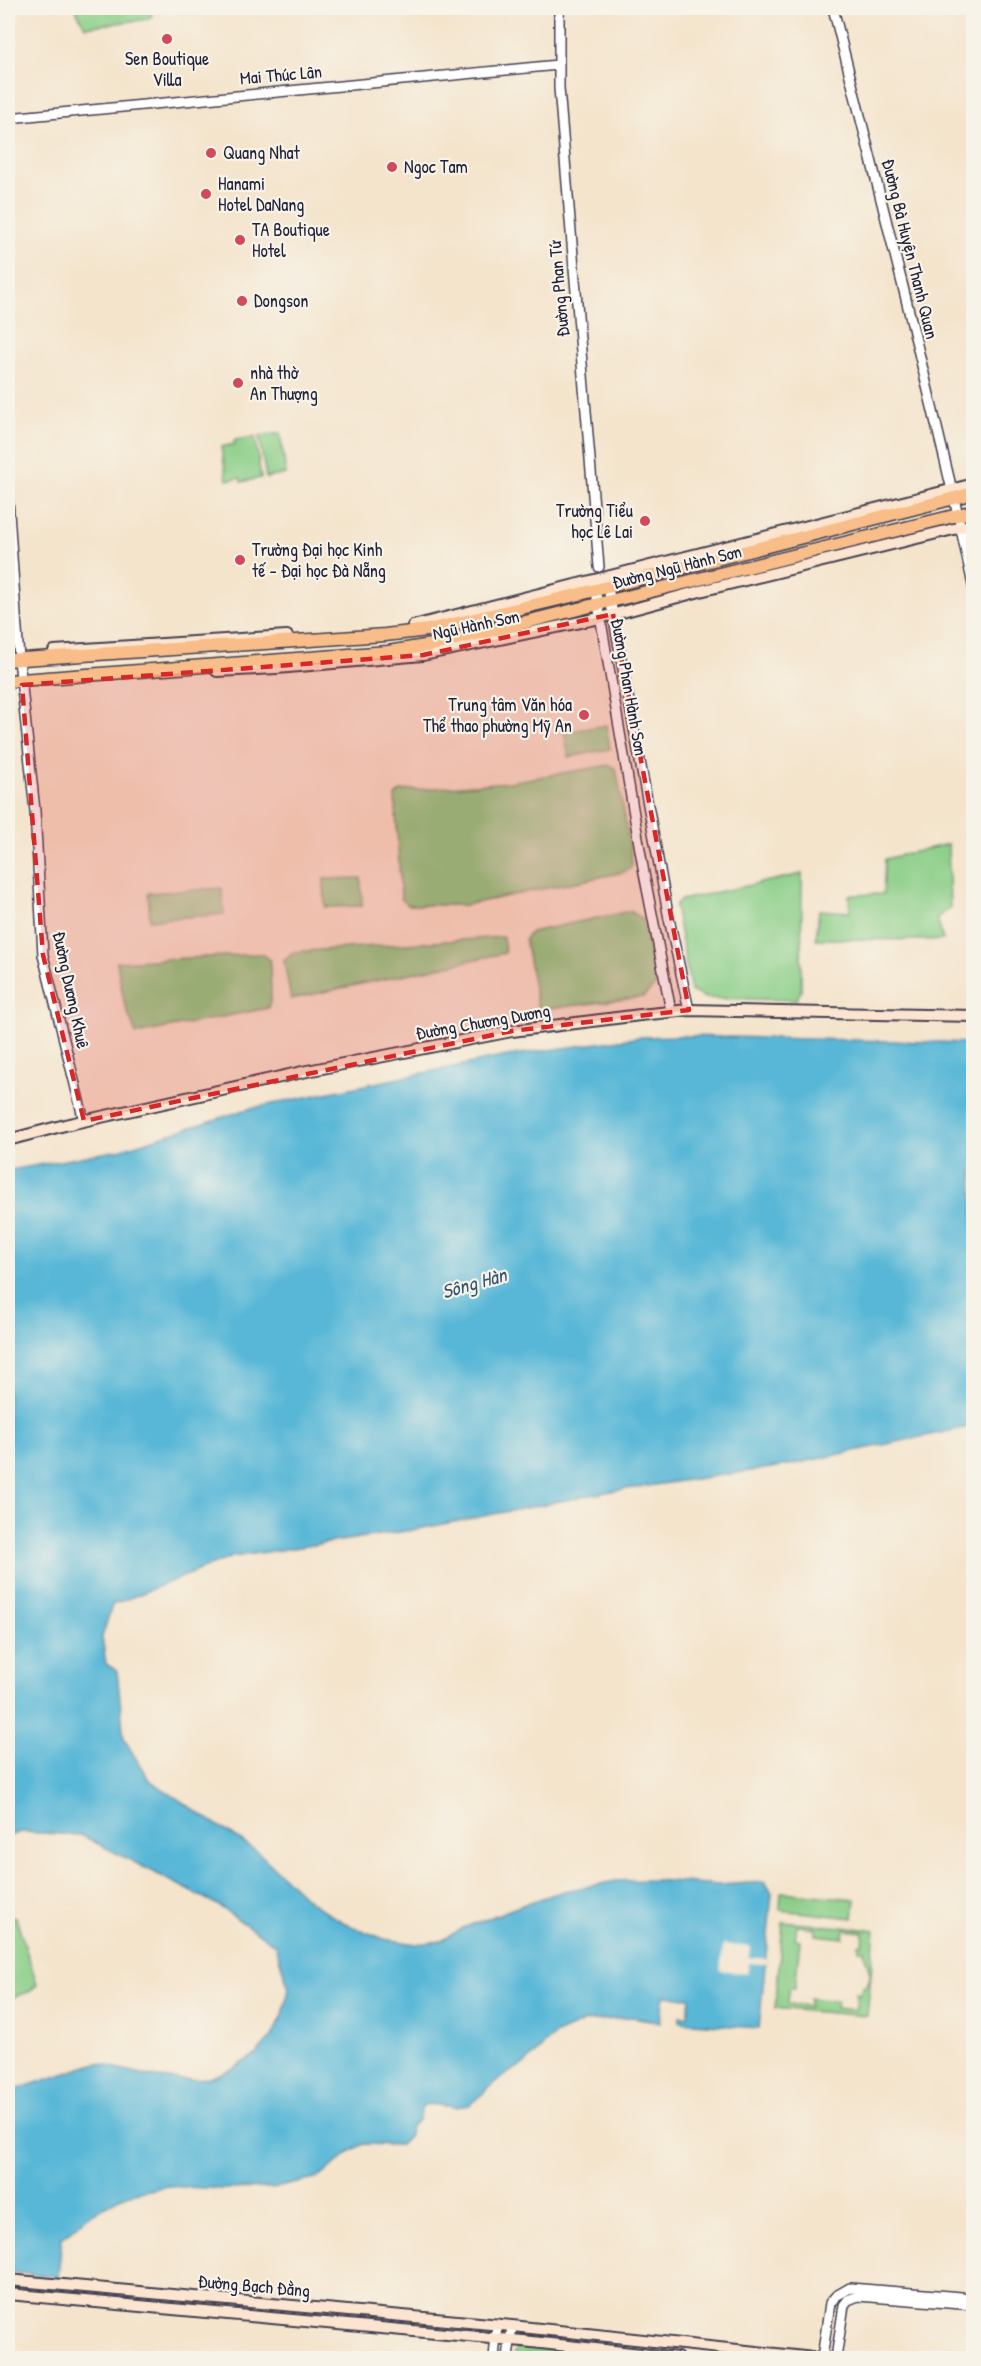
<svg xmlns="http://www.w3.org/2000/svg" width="981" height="2366" font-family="'Patrick Hand',sans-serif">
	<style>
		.green { fill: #8ace87; stroke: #567861; stroke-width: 1.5; fill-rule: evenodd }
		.water { fill: #59b7d7; stroke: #3e6c89; stroke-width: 1.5 }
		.pier { fill: #f4e4cc }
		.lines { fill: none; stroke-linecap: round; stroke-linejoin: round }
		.tertiary-casing { stroke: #423f51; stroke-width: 12 }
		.secondary-casing { stroke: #423f51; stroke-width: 14 }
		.trunk-casing { stroke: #423f51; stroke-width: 15 }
		.tertiary { stroke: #fff; stroke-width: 9 }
		.secondary { stroke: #fce5d0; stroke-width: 10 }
		.trunk { stroke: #f8bd89; stroke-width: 12 }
		.marked { fill: #d62828; fill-opacity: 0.2; stroke: #d62828; stroke-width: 4.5; stroke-dasharray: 12 8; stroke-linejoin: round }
		.poi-dot { fill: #d1495b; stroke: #f7f3e8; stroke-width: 2 }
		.labels { text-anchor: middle; stroke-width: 4.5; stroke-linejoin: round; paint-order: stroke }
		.poi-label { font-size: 18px; fill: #22223b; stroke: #f7f3e8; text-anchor: start }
		.street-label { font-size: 18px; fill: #22223b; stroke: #f7f3e8 }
		.water-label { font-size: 20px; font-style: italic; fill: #355672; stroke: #f7f3e8 }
	</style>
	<rect width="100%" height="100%" fill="#f7f3e8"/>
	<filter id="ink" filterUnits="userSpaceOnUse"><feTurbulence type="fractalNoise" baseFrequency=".0167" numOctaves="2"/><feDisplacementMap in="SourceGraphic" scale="12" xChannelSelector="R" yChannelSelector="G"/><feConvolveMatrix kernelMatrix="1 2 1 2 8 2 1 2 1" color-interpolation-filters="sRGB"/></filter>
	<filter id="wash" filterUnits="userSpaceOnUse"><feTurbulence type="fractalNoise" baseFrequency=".008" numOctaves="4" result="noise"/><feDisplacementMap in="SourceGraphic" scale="24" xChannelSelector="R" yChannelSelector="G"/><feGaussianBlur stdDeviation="1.35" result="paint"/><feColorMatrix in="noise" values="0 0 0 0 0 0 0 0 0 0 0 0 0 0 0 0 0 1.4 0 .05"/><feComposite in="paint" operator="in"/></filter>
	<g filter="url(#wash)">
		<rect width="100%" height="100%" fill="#f4e4cc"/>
		<g class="green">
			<polygon points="75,8 151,8 152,14 149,19 85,27"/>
			<polygon points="280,433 286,474 266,478 259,436"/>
			<polygon points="255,437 261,478 241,482 240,478 227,480 221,447 235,444 234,440"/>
			<polygon points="606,725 610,749 569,757 564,732"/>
			<polygon points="610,765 616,769 631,853 632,866 624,872 465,905 407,905 401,898 395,796 401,791 509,782"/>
			<polygon points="948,844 950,908 937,918 943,940 816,939 819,910 850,912 849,895 883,894 885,859"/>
			<polygon points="802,874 801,991 796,1000 705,998 691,991 675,905 681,900"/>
			<polygon points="361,878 362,906 325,907 324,879"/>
			<polygon points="222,888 224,914 150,920 148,893"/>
			<polygon points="630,911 643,919 657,984 643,997 538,1010 525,939 531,932"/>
			<polygon points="503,937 505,953 291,999 284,961 294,952"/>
			<polygon points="261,954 270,960 271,998 268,1008 136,1034 124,1002 117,962"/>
			<polygon points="781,1892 855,1899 853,1918 780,1910"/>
			<polygon points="8,1914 16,1918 37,1984 31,1991 8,1999"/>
			<path d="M783 1922 875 1930 867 2016 775 2008ZM797 1926 816 1928V1935L843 1938 844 1930 863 1932 862 1945H859V1950H864C865 1966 879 1977 861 1989L860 1994 855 1993 857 1997 855 2010 836 2008 837 2001 810 1998 809 2006 788 2004 789 1988H795L800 1940 795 1939Z"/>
			<polygon points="525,2346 628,2358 512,2358 517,2347"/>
		</g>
		<polygon class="water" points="683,1036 973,1043 973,1426 784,1466 606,1492 413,1530 232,1557 112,1605 102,1637 106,1664 117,1671 124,1739 149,1780 258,1852 310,1902 346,1924 384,1939 416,1944 441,1941 463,1928 530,1902 564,1891 616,1881 655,1880 719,1885 765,1882 772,1893 759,2028 680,2022 680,2016 688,2016 690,1998 664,1996 660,2022 632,2017 584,2022 556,2034 526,2063 506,2074 469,2105 455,2107 428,2104 422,2106 418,2120 411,2126 408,2137 400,2145 363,2144 349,2152 324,2174 315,2179 275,2188 224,2189 168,2186 130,2194 117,2199 87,2217 62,2238 58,2277 8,2272 8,2092 97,2063 157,2078 183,2080 209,2078 232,2069 255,2055 271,2038 283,2015 289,1989 275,1945 216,1904 81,1835 21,1832 8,1836 8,1172 11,1170 119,1150 248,1109 507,1056 641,1037"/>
		<polygon class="pier" points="723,1944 750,1947 749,1957 766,1959 766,1964 749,1963 747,1974 720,1971"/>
	</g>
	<g filter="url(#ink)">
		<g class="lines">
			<g class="tertiary-casing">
				<g id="tertiary">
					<polyline points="559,8 559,88 599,567"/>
					<polyline points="833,8 905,295 958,515 974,590"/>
					<polyline points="8,118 558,65"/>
					<polyline points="8,498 19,659 35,811 43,955 84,1121"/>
					<polyline points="607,582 669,919 689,1010"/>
					<polyline points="597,598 644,873 671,1011"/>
					<polyline points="494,2358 497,2324"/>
					<polyline points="508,2358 512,2326"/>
					<polyline points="822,2358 830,2303 836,2296 850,2288 974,2298"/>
					<polyline points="836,2358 844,2305 848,2300 858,2296 974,2305"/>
				</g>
			</g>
			<g class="secondary-casing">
				<g id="secondary">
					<polyline points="413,626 974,484"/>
					<polyline points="54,651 287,636"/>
					<polyline points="217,671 277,668 423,655 600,618 700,591 974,524"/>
					<polyline points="8,1140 65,1125 307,1071 512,1031 640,1015 689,1010 974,1016"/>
					<polyline points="8,2280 512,2326 814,2358"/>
					<polyline points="8,2294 523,2341 677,2358"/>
				</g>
			</g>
			<g class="trunk-casing">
				<g id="trunk">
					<polyline points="8,660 385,635 428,630 580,594 974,493"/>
					<polyline points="8,681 388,652 437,644 974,511"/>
				</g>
			</g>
			<use href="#tertiary" class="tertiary"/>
			<use href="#secondary" class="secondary"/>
			<use href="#trunk" class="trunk"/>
		</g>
	</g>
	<path class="marked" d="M613 614 689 1010 512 1031 84 1121 43 955 22 685 423 655Z"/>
	<g class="poi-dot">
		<circle cx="167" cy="39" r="6"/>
		<circle cx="211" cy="153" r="6"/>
		<circle cx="392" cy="167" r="6"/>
		<circle cx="206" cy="194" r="6"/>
		<circle cx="240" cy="240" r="6"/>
		<circle cx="242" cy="301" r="6"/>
		<circle cx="238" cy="383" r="6"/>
		<circle cx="645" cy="521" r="6"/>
		<circle cx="240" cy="560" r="6"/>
		<circle cx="584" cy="715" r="6"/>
	</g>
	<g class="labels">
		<g class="poi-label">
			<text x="167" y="65" text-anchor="middle">Sen Boutique<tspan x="167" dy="21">Villa</tspan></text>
			<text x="223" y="159">Quang Nhat</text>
			<text x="404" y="173">Ngoc Tam</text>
			<text x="218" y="190">Hanami<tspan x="218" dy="21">Hotel DaNang</tspan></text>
			<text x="252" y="236">TA Boutique<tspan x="252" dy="21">Hotel</tspan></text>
			<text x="254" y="307">Dongson</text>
			<text x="250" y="379">nhà thờ<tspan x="250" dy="21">An Thượng</tspan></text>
			<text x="633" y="517" text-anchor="end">Trường Tiểu<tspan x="633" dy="21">học Lê Lai</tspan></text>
			<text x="252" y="556">Trường Đại học Kinh<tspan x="252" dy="21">tế - Đại học Đà Nẵng</tspan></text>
			<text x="572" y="711" text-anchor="end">Trung tâm Văn hóa<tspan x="572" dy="21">Thể thao phường Mỹ An</tspan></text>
		</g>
		<g class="street-label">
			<text transform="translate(281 75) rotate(-5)" y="6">Mai Thúc Lân</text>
			<text transform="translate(910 249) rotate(76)" y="6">Đường Bà Huyện Thanh Quan</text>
			<text transform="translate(559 289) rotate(-95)" y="6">Đường Phan Tứ</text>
			<text transform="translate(677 567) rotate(-14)" y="6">Đường Ngũ Hành Sơn</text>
			<text transform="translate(476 625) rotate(-12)" y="6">Ngũ Hành Sơn</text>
			<text transform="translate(629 687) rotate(80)" y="6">Đường Phan Hành Sơn</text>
			<text transform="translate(71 990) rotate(78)" y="6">Đường Dương Khuê</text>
			<text transform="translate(483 1022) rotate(-10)" y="6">Đường Chương Dương</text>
			<text transform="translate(254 2286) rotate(5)" y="6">Đường Bạch Đằng</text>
		</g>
		<g class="water-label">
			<text transform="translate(474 1283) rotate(-16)" y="7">Sông Hàn</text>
		</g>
	</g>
	<rect width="981" height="2366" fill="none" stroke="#f7f3e8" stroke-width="30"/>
</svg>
